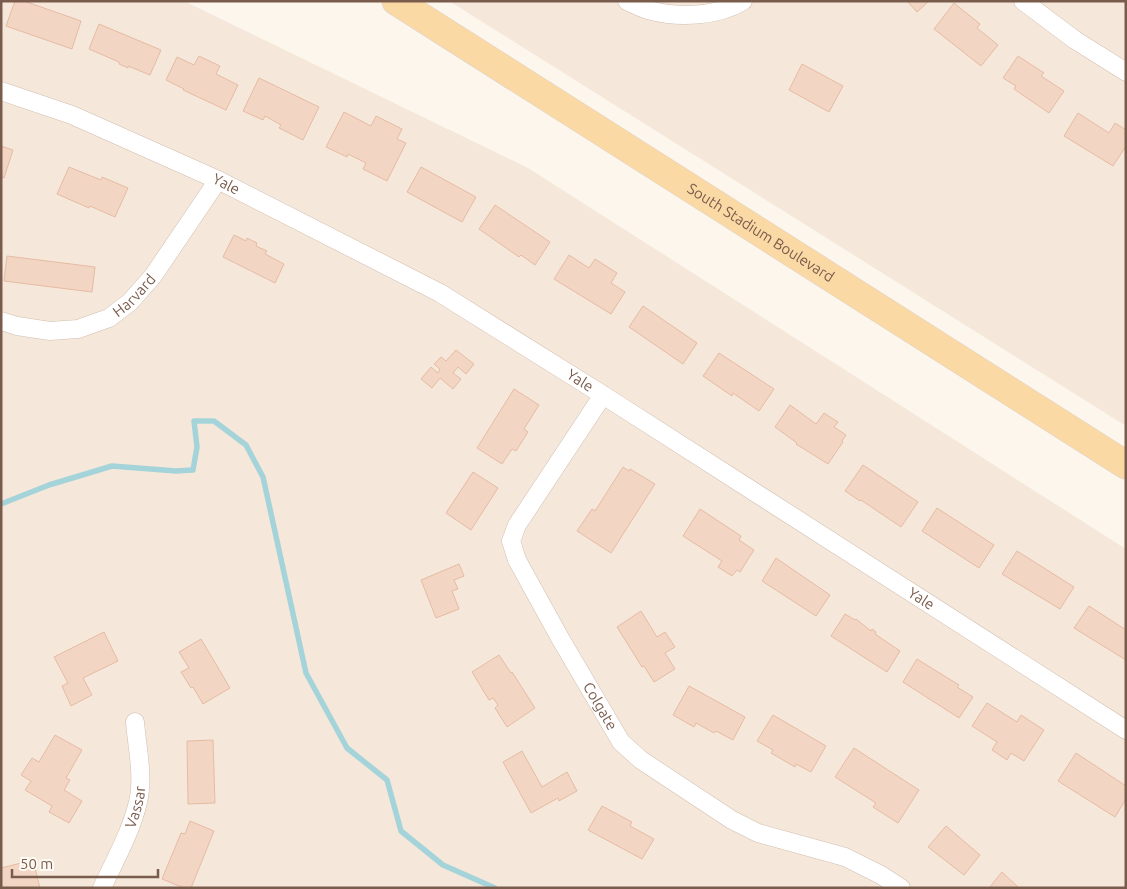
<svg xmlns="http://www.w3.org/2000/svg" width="1127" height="889" font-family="Ubuntu,sans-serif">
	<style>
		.residential { fill: #f5e8da }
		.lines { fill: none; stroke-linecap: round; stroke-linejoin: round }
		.stream { stroke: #a5d3da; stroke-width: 5.5 }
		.building { fill: #f3d5c3; stroke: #e6bba3 }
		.minor-casing { stroke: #d1beb0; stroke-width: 19 }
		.primary-casing { stroke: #dad1cd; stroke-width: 29 }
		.minor { stroke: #fff; stroke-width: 18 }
		.primary { stroke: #fbd9a5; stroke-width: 28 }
		.labels { text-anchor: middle; stroke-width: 4.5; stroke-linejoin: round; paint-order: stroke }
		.street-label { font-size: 15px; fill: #7a5c4d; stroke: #fffaf3 }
	</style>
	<rect width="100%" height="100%" fill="#fdf6ec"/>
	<g class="residential">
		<polygon points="1,1 184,1 528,168 1126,549 1126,888 1,888"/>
		<polygon points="449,1 1126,1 1126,426"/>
	</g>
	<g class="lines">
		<polyline class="stream" points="1,504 49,485 112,466 176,471 193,470 197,447 194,421 214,421 246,445 263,477 306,673 347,748 387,780 401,831 443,865 495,888"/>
	</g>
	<g class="building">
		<polygon points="15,1 24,1 81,21 72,49 6,26"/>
		<polygon points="907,1 929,1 917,12"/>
		<polygon points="954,3 980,24 977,28 998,45 981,66 934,29"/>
		<polygon points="99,24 161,50 150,75 128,66 128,68 119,64 119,62 89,49"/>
		<polygon points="199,56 220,66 216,74 238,85 226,110 183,90 184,89 166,80 177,57 194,65"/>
		<polygon points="1018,56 1044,73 1041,76 1064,91 1049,113 1014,89 1016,86 1003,78"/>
		<polygon points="802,64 843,86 829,112 789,90"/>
		<polygon points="259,78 319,107 303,140 279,128 281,125 265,116 263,120 243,111"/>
		<polygon points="344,112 371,126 376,116 402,129 397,139 406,143 387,181 363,169 366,163 348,154 347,157 326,147"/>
		<polygon points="1078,113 1109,133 1115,123 1126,130 1126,146 1113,166 1064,136"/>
		<polygon points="1,146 13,150 4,178 1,177"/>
		<polygon points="69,167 101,180 102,177 128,188 115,217 90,206 89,208 57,194"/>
		<polygon points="421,167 476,197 462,222 407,192"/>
		<polygon points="495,205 550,242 535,265 521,255 519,257 479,229"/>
		<polygon points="234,235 246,241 247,238 257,243 256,246 267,251 265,254 284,264 275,283 223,257"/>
		<polygon points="569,255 589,268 595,259 617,273 611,283 625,292 611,314 554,279"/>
		<polygon points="7,256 95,267 92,292 4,281"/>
		<polygon points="643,306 697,343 683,364 629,327"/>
		<polygon points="456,350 474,364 466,374 458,367 453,373 461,379 453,389 440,378 432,388 421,379 431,367 438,373 440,369 434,364 441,357 446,361"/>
		<polygon points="719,353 774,389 759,411 733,393 732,396 703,376"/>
		<polygon points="514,389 539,405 524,429 528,432 516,451 512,449 502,464 477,448"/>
		<polygon points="790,405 816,424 824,413 838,422 834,427 846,435 842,441 843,442 828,464 796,444 797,443 775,427"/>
		<polygon points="863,465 918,502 901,527 861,500 860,501 845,491"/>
		<polygon points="623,467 629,471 630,469 655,484 611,553 577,531 592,509 595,511"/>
		<polygon points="473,472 498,488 471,530 446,513"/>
		<polygon points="937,508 994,545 979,568 922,531"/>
		<polygon points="700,509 741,536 739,540 754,550 740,572 737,570 732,576 718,567 722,561 683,536"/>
		<polygon points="1017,551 1074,587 1060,609 1002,574"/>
		<polygon points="776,558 830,595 816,616 762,581"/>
		<polygon points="459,564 464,576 454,580 458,589 452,591 459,609 436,618 421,580"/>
		<polygon points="1089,606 1126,630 1126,660 1074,628"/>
		<polygon points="641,611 657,637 665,632 675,647 665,653 675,669 654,682 644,666 642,667 617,627"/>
		<polygon points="845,614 855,620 856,619 871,631 872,629 876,632 875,634 900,651 887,672 831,636"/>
		<polygon points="104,632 118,661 83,678 92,695 71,706 62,686 68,683 54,657"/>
		<polygon points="201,639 230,688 203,704 193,687 191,688 181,672 189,668 179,652"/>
		<polygon points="499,655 511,673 512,672 535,708 507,727 495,708 498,705 493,698 489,700 472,672"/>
		<polygon points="917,659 959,685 957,687 973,697 959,718 903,682"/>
		<polygon points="689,686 745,717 733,740 716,731 714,733 696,723 694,727 673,715"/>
		<polygon points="987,703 1017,722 1021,715 1044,730 1024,761 1011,753 1007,760 992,750 997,742 972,726"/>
		<polygon points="773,715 826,746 811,772 796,764 795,767 771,753 773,750 757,741"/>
		<polygon points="55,735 82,750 66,778 70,780 64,790 82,801 69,823 49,812 52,806 25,790 31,781 21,775 32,758 39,762"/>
		<polygon points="213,740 215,803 188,804 187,741"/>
		<polygon points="854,748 919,790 898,823 873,807 876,803 835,777"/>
		<polygon points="522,751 542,787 567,772 577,791 559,801 558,798 531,813 503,762"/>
		<polygon points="1076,753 1126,786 1126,799 1115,817 1058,781"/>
		<polygon points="602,806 632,822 630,826 654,839 642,859 588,830"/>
		<polygon points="190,821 214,831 191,888 184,888 162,879 181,833 185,834"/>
		<polygon points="946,826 980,855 964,875 928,847"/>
		<polygon points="33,860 40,888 1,888 1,868"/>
		<polygon points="1002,872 1019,888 989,888"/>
	</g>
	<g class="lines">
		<g class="minor-casing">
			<g id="minor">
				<path d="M627 1C633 4 641 8 648 10 677 18 717 17 743 1"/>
				<polyline points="1023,1 1075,40 1126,72"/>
				<path id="s1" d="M1 91 72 115 218 180 440 293 603 395 1126 730"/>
				<path id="s2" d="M1 321 17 326 50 331 78 329 109 318 130 302 153 276 218 180"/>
				<path id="s3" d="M603 395 517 525 511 541 517 560 560 638 621 742 641 760 732 820 758 833 845 857 881 875 901 888"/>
				<path id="s4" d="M102 888C115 860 131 832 138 802 144 777 137 747 135 722"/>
			</g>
		</g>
		<g class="primary-casing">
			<g id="primary">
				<path id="s5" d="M396 1 1126 465"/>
			</g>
		</g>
		<use href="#minor" class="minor"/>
		<use href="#primary" class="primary"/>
	</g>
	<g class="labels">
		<g class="street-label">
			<text dy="5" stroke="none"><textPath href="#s1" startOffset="244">Yale</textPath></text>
			<text dy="5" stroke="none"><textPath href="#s5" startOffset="432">South Stadium Boulevard</textPath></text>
			<text dy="5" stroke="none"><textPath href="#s2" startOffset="145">Harvard</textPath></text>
			<text dy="5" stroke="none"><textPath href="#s1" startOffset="649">Yale</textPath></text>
			<text dy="5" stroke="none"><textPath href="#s1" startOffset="1054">Yale</textPath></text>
			<text dy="5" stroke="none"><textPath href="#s3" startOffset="361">Colgate</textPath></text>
			<text dy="5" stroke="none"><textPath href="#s4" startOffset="88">Vassar</textPath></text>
		</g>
	</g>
	<rect width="1127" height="889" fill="none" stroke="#7a5c4d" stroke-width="5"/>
	<path d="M12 869v8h146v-8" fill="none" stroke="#7a5c4d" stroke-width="2.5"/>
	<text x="20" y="869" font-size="15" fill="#7a5c4d" stroke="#fffaf3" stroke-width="4" paint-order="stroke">50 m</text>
</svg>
